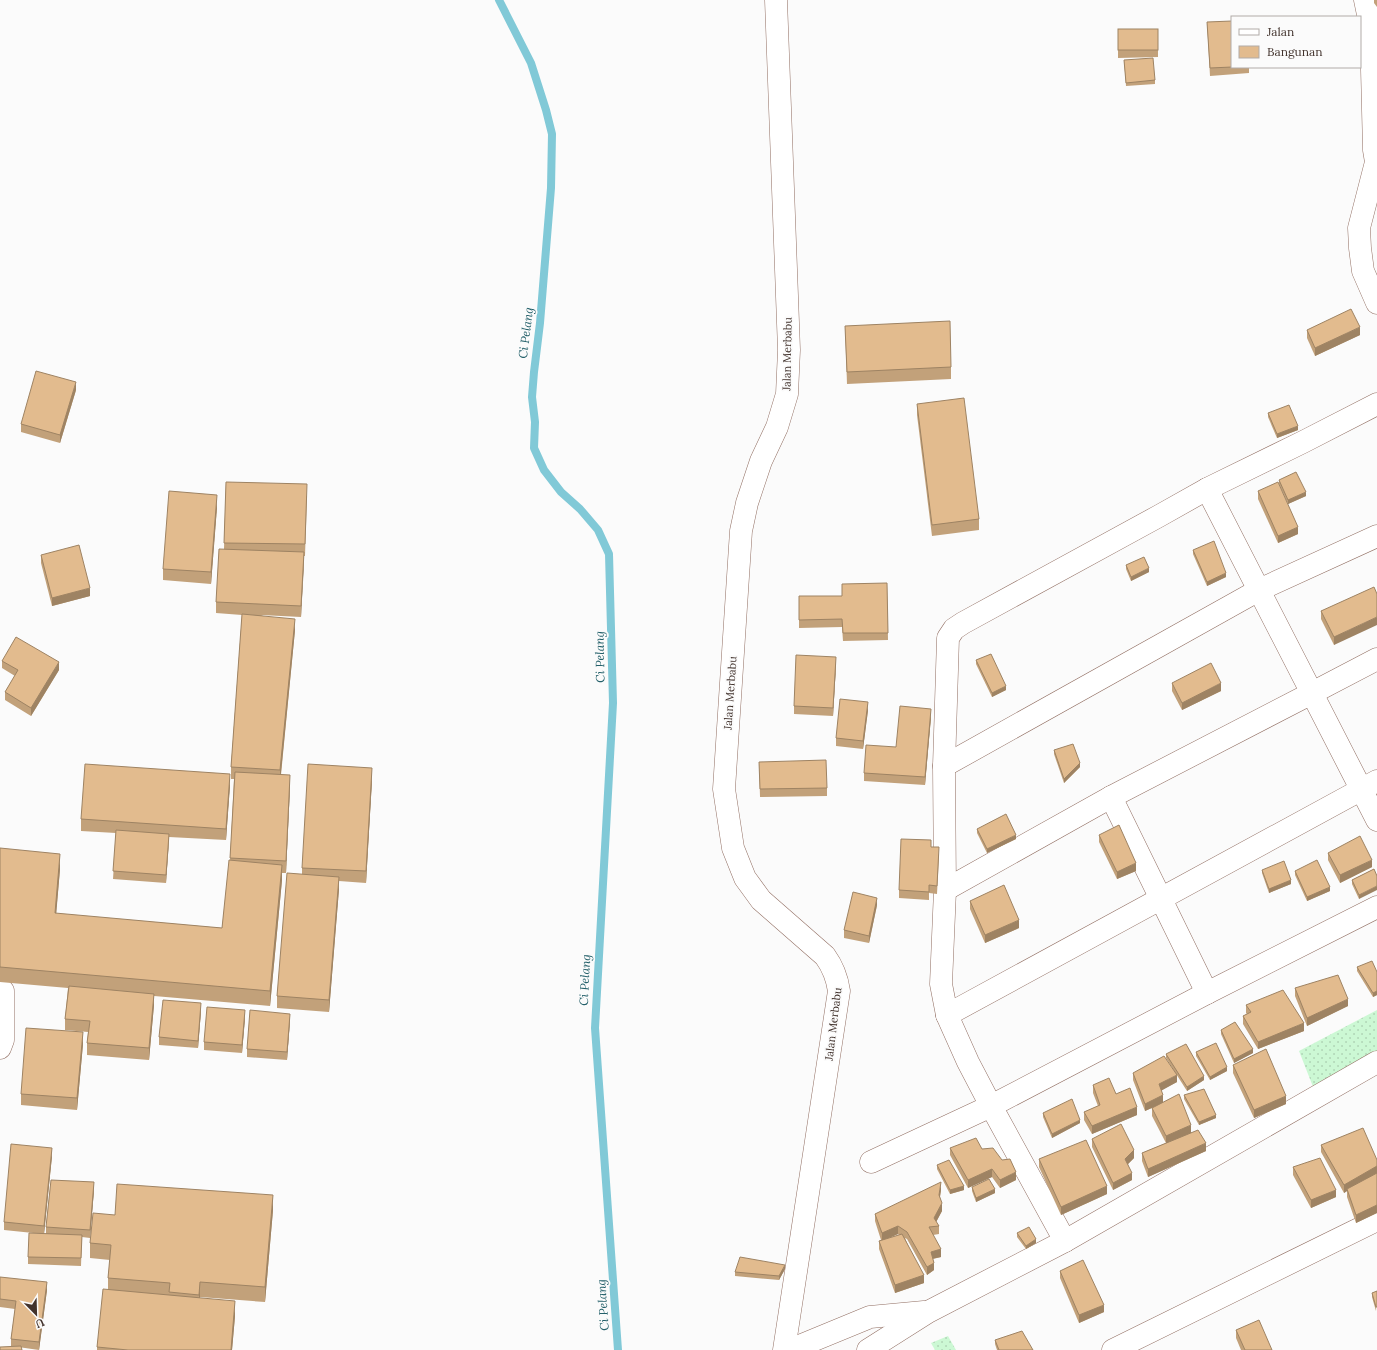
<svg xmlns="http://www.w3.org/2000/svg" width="1377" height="1350" font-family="Lora,serif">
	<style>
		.grass { fill: url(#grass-dots) }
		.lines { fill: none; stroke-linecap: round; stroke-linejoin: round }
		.stream { stroke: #81c9d7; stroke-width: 8 }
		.minor-casing { stroke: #926f63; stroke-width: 23 }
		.minor { stroke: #fff; stroke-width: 22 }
		.wall { fill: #c2a17a; fill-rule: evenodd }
		.shaded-wall { fill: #9e8363 }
		.building { fill: #e2bb8e; stroke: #9e8363 }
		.labels { text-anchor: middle; stroke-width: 3.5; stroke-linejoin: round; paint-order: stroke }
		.street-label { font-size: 11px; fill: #41322c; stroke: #fbfbfb }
		.water-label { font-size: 12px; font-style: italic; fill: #24606a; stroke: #fbfbfb }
	</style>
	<defs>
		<pattern id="grass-dots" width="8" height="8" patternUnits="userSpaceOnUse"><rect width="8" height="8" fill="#ccf8d4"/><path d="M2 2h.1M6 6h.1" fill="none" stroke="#b0d5b6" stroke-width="1.8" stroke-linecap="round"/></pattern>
	</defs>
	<rect width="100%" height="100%" fill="#fbfbfb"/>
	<g class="grass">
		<polygon points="1377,1010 1377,1067 1317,1097 1299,1051"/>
		<polygon points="948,1336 956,1350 935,1350 931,1343"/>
	</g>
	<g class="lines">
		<polyline class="stream" points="499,0 531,63 546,110 552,134 551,188 540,323 534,372 532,397 535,422 534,448 544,470 561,492 580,509 598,530 609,554 613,703 595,1028 618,1350"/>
		<g class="minor-casing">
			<g id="minor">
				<path d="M776 0 789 350 787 394 777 427 761 461 747 503 741 531 724 789 733 848 745 878 761 900 825 956C833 967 837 977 839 991L784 1350"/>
				<polyline points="1365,0 1371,29 1374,150 1376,162 1359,228 1360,248 1363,271 1377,303"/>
				<polyline points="1207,489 1377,820"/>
				<polyline points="944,766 1259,590 1377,536"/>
				<polyline points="1111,797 1207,993"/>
				<polyline points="945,890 1111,797 1312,693 1377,659"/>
				<polyline points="947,1015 1377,781"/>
				<polyline points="0,1048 3,1040 3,991"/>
				<polyline points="871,1162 991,1106 1207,993 1377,907"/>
				<polyline points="1065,1241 991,1106 968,1062 947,1015 941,984 945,890 944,766 948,638 954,629 963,623 1159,516 1207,489 1303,442 1377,404"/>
				<polyline points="790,1350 870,1317 924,1312"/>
				<polyline points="868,1350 928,1312 1065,1241 1377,1062"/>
				<polyline points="1113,1350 1377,1220"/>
			</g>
		</g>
		<use href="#minor" class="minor"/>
	</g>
	<g class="wall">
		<polygon points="1374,0 1377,0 1377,7 1374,3"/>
		<polygon points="1207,22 1232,67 1249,67 1249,73 1210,76"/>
		<polygon points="1118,29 1158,29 1158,57 1118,58"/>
		<polygon points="1124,60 1155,80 1155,84 1126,86"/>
		<polygon points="845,326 951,367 951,379 847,384"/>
		<polygon points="1307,330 1360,335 1315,356 1307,338"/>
		<polygon points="76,390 60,443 21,432 21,424"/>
		<polygon points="917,404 979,519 979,530 932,536 917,415"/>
		<polygon points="1268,413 1298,430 1277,438 1268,417"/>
		<polygon points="1279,480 1306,496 1288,504 1279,484"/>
		<polygon points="226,482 307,496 305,556 304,556 301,617 261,615 295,630 281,775 290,787 286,873 282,873 282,880 270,1006 154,996 154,1005 149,1060 87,1055 87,1043 88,1032 65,1030 65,1019 68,988 0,982 0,848 60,869 56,914 222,928 230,861 234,779 231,779 231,767 242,615 216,613 216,602 224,549"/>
		<polygon points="1258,491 1298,534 1278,543 1258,499"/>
		<polygon points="217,507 211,584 163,580 163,569"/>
		<polygon points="1193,550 1226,577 1207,586 1193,554"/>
		<polygon points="41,555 90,596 52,606 41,563"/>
		<polygon points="1126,565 1149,572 1131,581 1126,569"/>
		<polygon points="887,583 888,640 843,641 842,627 799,628 799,596 842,596"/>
		<polygon points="1377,594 1334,645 1321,619 1321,611"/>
		<polygon points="976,660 1006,690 992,697 976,664"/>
		<polygon points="2,661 59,670 31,716 5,700 5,692 15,676 2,668"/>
		<polygon points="836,665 833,716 794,714 794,706"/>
		<polygon points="1172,683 1221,691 1182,710 1172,691"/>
		<polygon points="868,710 863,749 836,746 836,738"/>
		<polygon points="931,717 925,785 864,781 864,773 896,747"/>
		<polygon points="1054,750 1080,767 1064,783 1054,754"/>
		<polygon points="759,762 827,788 827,796 760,797"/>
		<polygon points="372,780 366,883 339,881 339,889 329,1012 277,1008 277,996 302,874 302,868"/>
		<polygon points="230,785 226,840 169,837 166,883 113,879 116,833 81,831 81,819"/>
		<polygon points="977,829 1016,839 987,853 977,833"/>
		<polygon points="1099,835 1136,871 1117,879 1099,842"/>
		<polygon points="931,847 939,855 937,894 929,893 929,900 899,898 899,890"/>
		<polygon points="1328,853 1372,867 1340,883 1328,860"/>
		<polygon points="1374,869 1359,899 1352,884 1352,880"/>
		<polygon points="1262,870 1291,884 1269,893 1262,873"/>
		<polygon points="1295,871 1330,891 1307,901 1295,875"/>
		<polygon points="970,901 1019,928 985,943 970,909"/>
		<polygon points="877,905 869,943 844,938 844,930"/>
		<polygon points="1357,967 1377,972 1377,995 1373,997 1357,971"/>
		<polygon points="1295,988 1348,1006 1307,1026 1295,996"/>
		<polygon points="1246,1005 1304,1031 1258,1049 1243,1024 1243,1016 1247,1014 1246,1013"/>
		<polygon points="201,1011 198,1048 159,1045 159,1037"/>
		<polygon points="245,1018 242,1053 204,1050 204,1042"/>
		<polygon points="290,1021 287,1060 247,1057 247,1049"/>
		<polygon points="1221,1030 1253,1053 1234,1063 1221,1034"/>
		<polygon points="83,1044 77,1110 21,1105 21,1094"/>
		<polygon points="1196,1052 1227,1071 1210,1080 1196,1056"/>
		<polygon points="1166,1054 1204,1080 1187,1091 1166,1058"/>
		<polygon points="1233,1065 1286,1104 1254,1118 1233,1073"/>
		<polygon points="1133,1073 1177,1082 1161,1090 1163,1102 1191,1132 1206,1151 1148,1177 1142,1161 1142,1153 1166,1143 1152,1116 1152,1108 1158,1105 1145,1111 1133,1080"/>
		<polygon points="1093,1085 1116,1094 1137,1115 1092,1134 1084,1120 1084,1112 1098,1106 1093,1093"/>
		<polygon points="1184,1095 1216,1118 1199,1125 1184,1099"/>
		<polygon points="1043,1113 1080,1123 1052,1138 1043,1117"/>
		<polygon points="1092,1139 1134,1158 1128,1164 1132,1180 1113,1190 1092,1147"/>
		<polygon points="1321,1145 1377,1160 1377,1213 1356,1223 1347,1197 1347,1191 1344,1193 1321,1152"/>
		<polygon points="950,1148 982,1149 1016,1180 1000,1188 992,1177 968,1188 950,1155"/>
		<polygon points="52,1156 44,1234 46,1234 46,1227 94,1190 90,1238 82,1237 81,1266 28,1264 28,1257 43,1234 4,1230 4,1222"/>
		<polygon points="1039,1159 1107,1194 1061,1215 1039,1167"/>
		<polygon points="937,1165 964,1190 950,1194 937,1169"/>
		<polygon points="1293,1167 1336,1197 1311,1208 1293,1175"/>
		<polygon points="972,1187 995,1193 976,1202 972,1191"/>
		<path d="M941 1190 940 1197 942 1211 936 1222 939 1226V1234L933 1235 941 1257 933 1259 934 1270 927 1275 907 1239 905 1238 924 1283 895 1293 879 1249V1241L881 1240 875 1221V1214ZM898 1234 899 1235 887 1239Z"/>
		<polygon points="273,1210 265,1302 200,1297 200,1298 235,1316 232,1350 97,1350 97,1347 108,1289 108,1278 110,1260 90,1258 90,1243 115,1215"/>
		<polygon points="1017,1233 1036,1243 1026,1249 1017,1237"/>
		<polygon points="785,1269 779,1280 735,1276 735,1272"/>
		<polygon points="1060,1271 1104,1312 1079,1323 1060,1278"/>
		<polygon points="0,1277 47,1290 39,1350 11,1346 11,1339 15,1309 0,1307"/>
		<polygon points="1377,1291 1376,1311 1372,1297 1372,1293"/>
		<polygon points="1236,1330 1272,1350 1241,1350 1236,1338"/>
		<polygon points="995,1340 1033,1350 997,1350 995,1344"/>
	</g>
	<g class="shaded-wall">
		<polygon points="1360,327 1360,335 1315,356 1315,348"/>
		<polygon points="76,382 76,390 60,443 60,435"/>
		<polygon points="1298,426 1298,430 1277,438 1277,434"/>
		<polygon points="1306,492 1306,496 1288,504 1288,500"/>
		<polygon points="217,495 217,507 211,584 211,572"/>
		<polygon points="1298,527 1298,534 1278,543 1278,536"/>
		<polygon points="304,552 304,564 301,617 301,606"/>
		<polygon points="1149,568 1149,572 1131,581 1131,577"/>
		<polygon points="1226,573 1226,577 1207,586 1207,582"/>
		<polygon points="90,588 90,596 52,606 52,598"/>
		<polygon points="1377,617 1377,625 1334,645 1334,637"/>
		<polygon points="295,619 295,630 280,782 280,770"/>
		<polygon points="836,657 836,665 833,716 833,708"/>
		<polygon points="59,662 59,670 31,716 31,708"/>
		<polygon points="1221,683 1221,691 1182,710 1182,703"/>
		<polygon points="1006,686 1006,690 992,697 992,693"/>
		<polygon points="868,702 868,710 863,749 863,741"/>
		<polygon points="931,709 931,717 925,785 925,777"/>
		<polygon points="1080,763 1080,767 1064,783 1064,779"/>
		<polygon points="372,768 372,780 366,883 366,871"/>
		<polygon points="230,774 230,785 226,840 226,829"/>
		<polygon points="290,775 290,787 286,873 286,861"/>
		<polygon points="169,834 169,841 166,883 166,875"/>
		<polygon points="1016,835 1016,839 987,853 987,849"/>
		<polygon points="60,854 60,869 55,928 55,913"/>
		<polygon points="1372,860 1372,867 1340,883 1340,875"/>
		<polygon points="1136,863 1136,871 1117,879 1117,872"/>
		<polygon points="282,865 282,880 270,1006 270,991"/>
		<polygon points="339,877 339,889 329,1012 329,1000"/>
		<polygon points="1291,880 1291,884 1269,893 1269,889"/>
		<polygon points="1377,886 1377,890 1359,899 1359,895"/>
		<polygon points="1330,887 1330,891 1307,901 1307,897"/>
		<polygon points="877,898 877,905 869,943 869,936"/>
		<polygon points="1019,920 1019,928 985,943 985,935"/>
		<polygon points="1377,991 1377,995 1373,997 1373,993"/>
		<polygon points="154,994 154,1005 149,1060 149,1048"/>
		<polygon points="1348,999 1348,1006 1307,1026 1307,1018"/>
		<polygon points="201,1003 201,1011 198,1048 198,1041"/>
		<polygon points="245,1010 245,1018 242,1053 242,1045"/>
		<polygon points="290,1014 290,1021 287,1060 287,1052"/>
		<polygon points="1304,1023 1304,1031 1258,1049 1258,1042"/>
		<polygon points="83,1032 83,1044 77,1110 77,1098"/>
		<polygon points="1253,1049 1253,1053 1234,1063 1234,1059"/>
		<polygon points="1227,1067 1227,1071 1210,1080 1210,1077"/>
		<polygon points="1177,1075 1177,1082 1159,1092 1159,1084"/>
		<polygon points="1204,1076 1204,1080 1187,1091 1187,1087"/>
		<polygon points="1163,1095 1163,1103 1145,1111 1145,1104"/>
		<polygon points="1286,1096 1286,1104 1254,1118 1254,1110"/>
		<polygon points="1137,1107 1137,1115 1092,1134 1092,1126"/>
		<polygon points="1216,1115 1216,1118 1199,1125 1199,1122"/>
		<polygon points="1080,1120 1080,1123 1052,1138 1052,1134"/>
		<polygon points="1191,1125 1191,1133 1166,1144 1166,1136"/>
		<polygon points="1206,1143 1206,1151 1148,1177 1148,1169"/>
		<polygon points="52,1148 52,1156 44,1234 44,1226"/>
		<polygon points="1134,1150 1134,1158 1125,1167 1125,1159"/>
		<polygon points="1377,1166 1377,1174 1347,1189 1347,1191 1344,1193 1344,1185"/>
		<polygon points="992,1169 992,1177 968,1188 968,1180"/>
		<polygon points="1016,1172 1016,1180 1000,1188 1000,1180"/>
		<polygon points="1132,1173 1132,1180 1113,1190 1113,1183"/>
		<polygon points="94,1182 94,1190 90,1238 90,1230"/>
		<polygon points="941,1182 941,1190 939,1202 939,1195"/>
		<polygon points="964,1186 964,1190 950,1194 950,1190"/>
		<polygon points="1107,1186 1107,1194 1061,1215 1061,1207"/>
		<polygon points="995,1189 995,1193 976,1202 976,1198"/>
		<polygon points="1336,1190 1336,1197 1311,1208 1311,1200"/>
		<polygon points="273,1195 273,1210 265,1302 265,1287"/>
		<polygon points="942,1203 942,1211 934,1226 934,1218"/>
		<polygon points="1377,1205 1377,1213 1356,1223 1356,1215"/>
		<polygon points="898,1226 898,1234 882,1241 882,1233"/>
		<polygon points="1036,1239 1036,1243 1026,1249 1026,1246"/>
		<polygon points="941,1249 941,1257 931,1259 931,1252"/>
		<polygon points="934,1263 934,1270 927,1275 927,1267"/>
		<polygon points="785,1265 785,1269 779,1280 779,1276"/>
		<polygon points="924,1275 924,1283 895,1293 895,1285"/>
		<polygon points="47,1282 47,1290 39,1350 39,1342"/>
		<polygon points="200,1282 200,1297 199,1310 199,1295"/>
		<polygon points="235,1301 235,1316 232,1350 231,1350"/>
		<polygon points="1104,1305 1104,1312 1079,1323 1079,1315"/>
	</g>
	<g class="building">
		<polygon points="1232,21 1232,67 1210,68 1207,22"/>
		<rect x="1118" y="29" width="40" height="21"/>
		<polygon points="1153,58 1155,80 1126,83 1124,60"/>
		<polygon points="1351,309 1360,327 1315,348 1307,330"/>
		<polygon points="950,321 951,367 847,372 845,326"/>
		<polygon points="36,371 76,382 60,435 21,424"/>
		<polygon points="964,398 979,519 932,525 917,404"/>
		<polygon points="1289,405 1298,426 1277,434 1268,413"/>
		<polygon points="1296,472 1306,492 1288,500 1279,480"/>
		<polygon points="226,482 307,484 305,544 224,543"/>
		<polygon points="1278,482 1298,527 1278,536 1258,491"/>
		<polygon points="169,491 217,495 211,572 163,569"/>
		<polygon points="1214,541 1226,573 1207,582 1193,550"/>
		<polygon points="79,545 90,588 52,598 41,555"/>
		<polygon points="219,549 304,552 301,606 216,602"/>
		<polygon points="1144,557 1149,568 1131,577 1126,565"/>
		<polygon points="887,583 888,633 843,633 842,619 799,620 799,596 842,596 842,584"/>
		<polygon points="1374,587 1377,594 1377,617 1334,637 1321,611"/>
		<polygon points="242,614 295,619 280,770 231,767"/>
		<polygon points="16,637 59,662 31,708 5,692 18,670 2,661"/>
		<polygon points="991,654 1006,686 992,693 976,660"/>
		<polygon points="796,655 836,657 833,708 794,706"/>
		<polygon points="1211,663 1221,683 1182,703 1172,683"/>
		<polygon points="840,699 868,702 863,741 836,738"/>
		<polygon points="900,706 931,709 925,777 864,773 866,745 896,747"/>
		<polygon points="1073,744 1080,763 1064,779 1054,750"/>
		<polygon points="826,760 827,788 760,789 759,762"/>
		<polygon points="85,764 230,774 226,829 81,819"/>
		<polygon points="308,764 372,768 366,871 302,868"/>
		<polygon points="235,772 290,775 286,861 230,858"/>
		<polygon points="1006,814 1016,835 987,849 977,829"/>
		<polygon points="1119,825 1136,863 1117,872 1099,835"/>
		<polygon points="116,830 169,834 166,875 113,871"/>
		<polygon points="1360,836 1372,860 1340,875 1328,853"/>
		<polygon points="901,839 931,840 931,847 939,847 937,886 929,885 929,892 899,890"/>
		<polygon points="0,848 60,854 55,913 222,928 229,860 282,865 270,991 0,967"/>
		<polygon points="1317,860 1330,887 1307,897 1295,871"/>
		<polygon points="1284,861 1291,880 1269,889 1262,870"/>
		<polygon points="1374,869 1377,876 1377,886 1359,895 1352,880"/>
		<polygon points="287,873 339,877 329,1000 277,996"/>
		<polygon points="1004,885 1019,920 985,935 970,901"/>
		<polygon points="853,892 877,898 869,936 844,930"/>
		<polygon points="1372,961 1377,972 1377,991 1373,993 1357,967"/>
		<polygon points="1338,975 1348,999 1307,1018 1295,988"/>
		<polygon points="69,986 154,994 149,1048 87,1043 90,1021 65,1019"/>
		<polygon points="1283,990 1304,1023 1258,1042 1243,1016 1251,1012 1246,1005"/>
		<polygon points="163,1000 201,1003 198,1041 159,1037"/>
		<polygon points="207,1007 245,1010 242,1045 204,1042"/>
		<polygon points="250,1010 290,1014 287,1052 247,1049"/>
		<polygon points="1235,1022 1253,1049 1234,1059 1221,1030"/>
		<polygon points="26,1028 83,1032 77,1098 21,1094"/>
		<polygon points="1216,1043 1227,1067 1210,1077 1196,1052"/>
		<polygon points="1186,1044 1204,1076 1187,1087 1166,1054"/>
		<polygon points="1266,1049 1286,1096 1254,1110 1233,1065"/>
		<polygon points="1164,1056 1177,1075 1159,1084 1163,1095 1145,1104 1133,1073"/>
		<polygon points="1109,1078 1116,1094 1130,1088 1137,1107 1092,1126 1084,1112 1100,1105 1093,1085"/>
		<polygon points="1204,1089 1216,1115 1199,1122 1184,1095"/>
		<polygon points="1179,1094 1191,1125 1166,1136 1152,1108"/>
		<polygon points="1072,1099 1080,1120 1052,1134 1043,1113"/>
		<polygon points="1121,1124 1134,1150 1125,1159 1132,1173 1113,1183 1092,1139"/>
		<polygon points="1363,1128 1377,1160 1377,1166 1344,1185 1321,1145"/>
		<polygon points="1198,1130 1206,1143 1148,1169 1142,1153"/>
		<polygon points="976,1138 982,1149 993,1148 1002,1160 1010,1159 1016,1172 1000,1180 992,1169 968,1180 950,1148"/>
		<polygon points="1086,1140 1107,1186 1061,1207 1039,1159"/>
		<polygon points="11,1144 52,1148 44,1226 4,1222"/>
		<polygon points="1320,1158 1336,1190 1311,1200 1293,1167"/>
		<polygon points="949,1160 964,1186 950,1190 937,1165"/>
		<polygon points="1377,1173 1377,1205 1356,1215 1347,1189"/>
		<polygon points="989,1179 995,1189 976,1198 972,1187"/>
		<polygon points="51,1180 94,1182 90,1230 46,1227"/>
		<polygon points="941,1182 939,1195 942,1203 934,1218 939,1226 929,1227 941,1249 931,1252 934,1263 927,1267 907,1232 898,1226 882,1233 875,1214"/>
		<polygon points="117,1184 273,1195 265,1287 200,1282 199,1295 169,1292 170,1283 108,1278 111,1245 90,1243 93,1213 115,1215"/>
		<polygon points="1029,1227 1036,1239 1026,1246 1017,1233"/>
		<polygon points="29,1233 82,1235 81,1258 28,1257"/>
		<polygon points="902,1234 924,1275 895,1285 879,1241"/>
		<polygon points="740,1257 785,1265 779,1276 735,1272"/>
		<polygon points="1083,1260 1104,1305 1079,1315 1060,1271"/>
		<polygon points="0,1277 47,1282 39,1342 11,1339 16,1301 0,1299"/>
		<polygon points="103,1289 235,1301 231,1350 128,1350 97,1347"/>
		<polygon points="1377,1291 1377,1307 1376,1307 1372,1293"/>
		<polygon points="1259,1320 1272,1350 1245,1350 1236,1330"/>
		<polygon points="1022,1331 1033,1350 999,1350 995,1340"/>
		<polygon points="21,1346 22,1350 0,1350 0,1347"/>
	</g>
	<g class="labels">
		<g class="street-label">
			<text transform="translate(787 354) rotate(-89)" y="4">Jalan Merbabu</text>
			<text transform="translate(730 693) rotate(-86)" y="4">Jalan Merbabu</text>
			<text transform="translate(833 1024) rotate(-83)" y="4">Jalan Merbabu</text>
		</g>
		<g class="water-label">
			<text transform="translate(526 333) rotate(-83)" y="4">Ci Pelang</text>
			<text transform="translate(600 657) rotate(-91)" y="4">Ci Pelang</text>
			<text transform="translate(585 980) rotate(-87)" y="4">Ci Pelang</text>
			<text transform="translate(603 1305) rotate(-94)" y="4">Ci Pelang</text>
		</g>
	</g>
	<rect x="1231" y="16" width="130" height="52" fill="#fbfbfb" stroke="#b1aba8"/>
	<rect x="1239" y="29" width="20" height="6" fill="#ffffff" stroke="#b1aba8"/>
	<text x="1267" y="36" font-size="12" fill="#41322c">Jalan</text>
	<rect x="1239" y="46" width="20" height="12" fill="#e2bb8e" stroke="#b1aba8"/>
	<text x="1267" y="56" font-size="12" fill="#41322c">Bangunan</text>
	<g transform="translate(36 1314) rotate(157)" stroke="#fbfbfb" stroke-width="3" paint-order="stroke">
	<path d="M0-3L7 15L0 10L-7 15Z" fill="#41322c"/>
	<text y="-6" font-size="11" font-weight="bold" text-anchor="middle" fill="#41322c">U</text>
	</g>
</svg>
